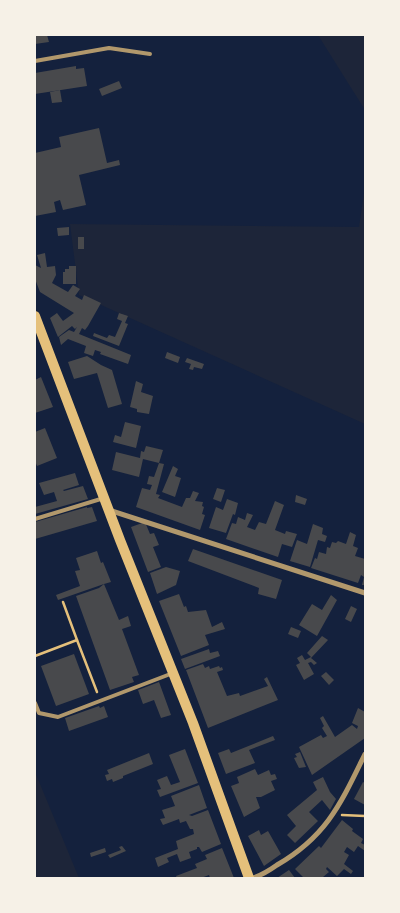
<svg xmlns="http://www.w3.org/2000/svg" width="400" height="913" font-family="'IBM Plex Sans',sans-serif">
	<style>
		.green { fill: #1d2539 }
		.building { fill: #48494c }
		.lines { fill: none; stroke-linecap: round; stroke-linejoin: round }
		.path { stroke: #e5c07b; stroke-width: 2.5 }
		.service { stroke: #b1986c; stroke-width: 4 }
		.minor { stroke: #b1986c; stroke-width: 5 }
		.secondary { stroke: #e5c07b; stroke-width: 10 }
	</style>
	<rect width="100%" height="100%" fill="#14213d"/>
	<g class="green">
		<polygon points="318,35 365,35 365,110"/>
		<polygon points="365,186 365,424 79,295 70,224 359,227"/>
		<polygon points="35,772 79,878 35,878"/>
	</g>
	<g class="building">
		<polygon points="35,35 47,35 49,42 35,44"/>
		<polygon points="76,66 76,69 84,68 87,86 35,94 35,73"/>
		<polygon points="119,81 122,88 102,96 99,89"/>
		<polygon points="60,90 62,102 52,103 50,92"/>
		<polygon points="99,128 107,163 119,160 120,165 79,175 86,205 63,210 60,200 54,202 56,212 35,216 35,153 61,147 59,137"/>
		<polygon points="69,227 69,235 58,236 57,228"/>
		<rect x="78" y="237" width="6" height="12"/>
		<polygon points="45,253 47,267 55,266 56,275 52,283 68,292 73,285 80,289 75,296 82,300 84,295 101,303 88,326 85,330 82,328 79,334 131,355 128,364 100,354 101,352 95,350 93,356 84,353 86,346 68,339 61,345 59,337 69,330 74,332 77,327 75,329 72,326 58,337 50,318 57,313 63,321 74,313 40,292 35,279 35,265 41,268 37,255"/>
		<polygon points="69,266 76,266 76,284 63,284 63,272 65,272 65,269 69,269"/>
		<polygon points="119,313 128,316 125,323 128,324 119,346 93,336 94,333 107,338 109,335 115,337 122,321 117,319"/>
		<polygon points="167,352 180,357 178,363 165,358"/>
		<polygon points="87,356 101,365 112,370 122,404 108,408 97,373 74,379 68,362"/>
		<polygon points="187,358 204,364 202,369 194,367 193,370 189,369 191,364 185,362"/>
		<polygon points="41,377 53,407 35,413 35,380"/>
		<polygon points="136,381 143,384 141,392 153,396 149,414 137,412 137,409 130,407"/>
		<polygon points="125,422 141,426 136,448 113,442 115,435 121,437"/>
		<polygon points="45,428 57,458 37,466 35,461 35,432"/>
		<polygon points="146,446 163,450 159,463 164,464 156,494 160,495 158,498 182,507 186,498 190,498 193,491 199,493 195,501 203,502 202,506 204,507 202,514 205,515 200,530 136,507 142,488 150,490 152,485 147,484 149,476 154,477 159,463 143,459 139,477 112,470 116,452 140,458 141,451 144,452"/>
		<polygon points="173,466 178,469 175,476 181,478 175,497 162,492"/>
		<polygon points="75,473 79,485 63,490 64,491 83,486 88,499 35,514 35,507 57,501 54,492 44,495 39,483"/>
		<polygon points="217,488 225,490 221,502 213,499"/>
		<polygon points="296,495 307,499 305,505 295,502"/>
		<polygon points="227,499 238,503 235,515 233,514 226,533 209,528 216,507 223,510"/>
		<polygon points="275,501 284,505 275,530 285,534 286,531 297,534 292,547 282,544 278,557 226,539 232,523 236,524 238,517 245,520 247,513 253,515 247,527 255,530 259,522 266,524"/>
		<polygon points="87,507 87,508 92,507 97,521 35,539 35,522"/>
		<polygon points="145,522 150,534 154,533 159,545 153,547 161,567 148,572 131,527"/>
		<polygon points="313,524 323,528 322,534 327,536 325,542 318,540 310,567 290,561 297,540 307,544"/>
		<polygon points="350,532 356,535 353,546 358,548 355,556 365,559 365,585 362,585 364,577 361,575 358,583 311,568 315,558 317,559 319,552 326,554 327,547 330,548 332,542 336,543 338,541 346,544"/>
		<polygon points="193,549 282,580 276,599 258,594 259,588 188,561"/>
		<polygon points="97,551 101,563 103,562 111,582 104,584 119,620 128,616 131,626 122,629 139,675 132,677 134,682 110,690 76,596 99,588 104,584 58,600 56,595 80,586 75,571 80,570 76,558"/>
		<polygon points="166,567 180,571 176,585 157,594 150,573"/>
		<polygon points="179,594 184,607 186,606 188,612 206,610 212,627 222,622 225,629 205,635 209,645 181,656 159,601"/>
		<polygon points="331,595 337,600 317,636 299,625 312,604 322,610"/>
		<polygon points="351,606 357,609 351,622 345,619"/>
		<polygon points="291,627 301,631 298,638 288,634"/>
		<polygon points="322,636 328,640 311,658 317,663 314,665 311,662 308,663 314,674 304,680 296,665 300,663 297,658 302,655 305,660 311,657 307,653"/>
		<polygon points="209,649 210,653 218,651 220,656 185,669 181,659"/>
		<polygon points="74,654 89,694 56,706 41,666"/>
		<polygon points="203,664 205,668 209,666 210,669 219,666 220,668 222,667 223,670 217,672 227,696 239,693 240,696 268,686 264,679 267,677 278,700 208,728 186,670"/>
		<polygon points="326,672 334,680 329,685 321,676"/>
		<polygon points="159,682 171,715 161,718 154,700 143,704 138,690"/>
		<polygon points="99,706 100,708 104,706 108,717 69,731 65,718"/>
		<polygon points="358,708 365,712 365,738 312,775 299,747 321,735 323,738 327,736 322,728 324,726 320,718 323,716 335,737 352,725 357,729 358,726 352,723"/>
		<polygon points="273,736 275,740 249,750 255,763 226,774 218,753 229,749 231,753"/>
		<polygon points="185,749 198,783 160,797 157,790 161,789 157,780 167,776 171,785 180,782 169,755"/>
		<polygon points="300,752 306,767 299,768 294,758 297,757 295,754"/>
		<polygon points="149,753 153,764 123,776 123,778 113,782 112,779 107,781 105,775 109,774 107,770"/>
		<polygon points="255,769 258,775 269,770 271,775 275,774 277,779 271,781 275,790 261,797 256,797 260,808 244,817 231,786 239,783 237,777"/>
		<polygon points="323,777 330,792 336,799 330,810 322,800 309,812 318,821 295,843 287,835 296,826 287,815 317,790 313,782"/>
		<polygon points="363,782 365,783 365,805 354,799"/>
		<polygon points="199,785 207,808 189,815 192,816 208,810 221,844 202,852 199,847 197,847 197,849 189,852 191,858 180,862 177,854 167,858 169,862 158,867 155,858 178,849 176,841 194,834 193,829 190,829 186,821 180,823 179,819 163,825 160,819 165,818 162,810 175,806 171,796"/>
		<polygon points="342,820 353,829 352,831 363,839 361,843 365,845 365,851 358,846 354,852 347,847 344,852 349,855 344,864 353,871 351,874 344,869 337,876 327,867 326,869 329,872 323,877 324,878 304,878 295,869 319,846 321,848"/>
		<polygon points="259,830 261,835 268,831 281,854 264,866 248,836"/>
		<polygon points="122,846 126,851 110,858 108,855 121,850 119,847"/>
		<polygon points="105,848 106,852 91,857 90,853"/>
		<polygon points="222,848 234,878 210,878 209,875 201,878 177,878 176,876 197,868 195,864 207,859 205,855"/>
		<polygon points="289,870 295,878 277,878"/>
	</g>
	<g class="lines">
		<g class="path">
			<polyline points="63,602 77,640"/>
			<polyline points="35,656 77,640 97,692"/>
			<polyline points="342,815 365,816"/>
		</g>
		<g class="service">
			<polyline points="35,61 109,48 150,54"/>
			<polyline points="35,519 104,498"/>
			<polyline points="35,703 39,713 58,717 173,673"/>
		</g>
		<g class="minor">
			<polyline points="109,510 365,593"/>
			<path d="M253 878C262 875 270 870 277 865 327 836 341 803 365 754"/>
		</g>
		<polyline class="secondary" points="35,316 120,540 193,723 249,878"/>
	</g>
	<rect width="400" height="913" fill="none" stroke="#f6f1e7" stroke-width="72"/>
</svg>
